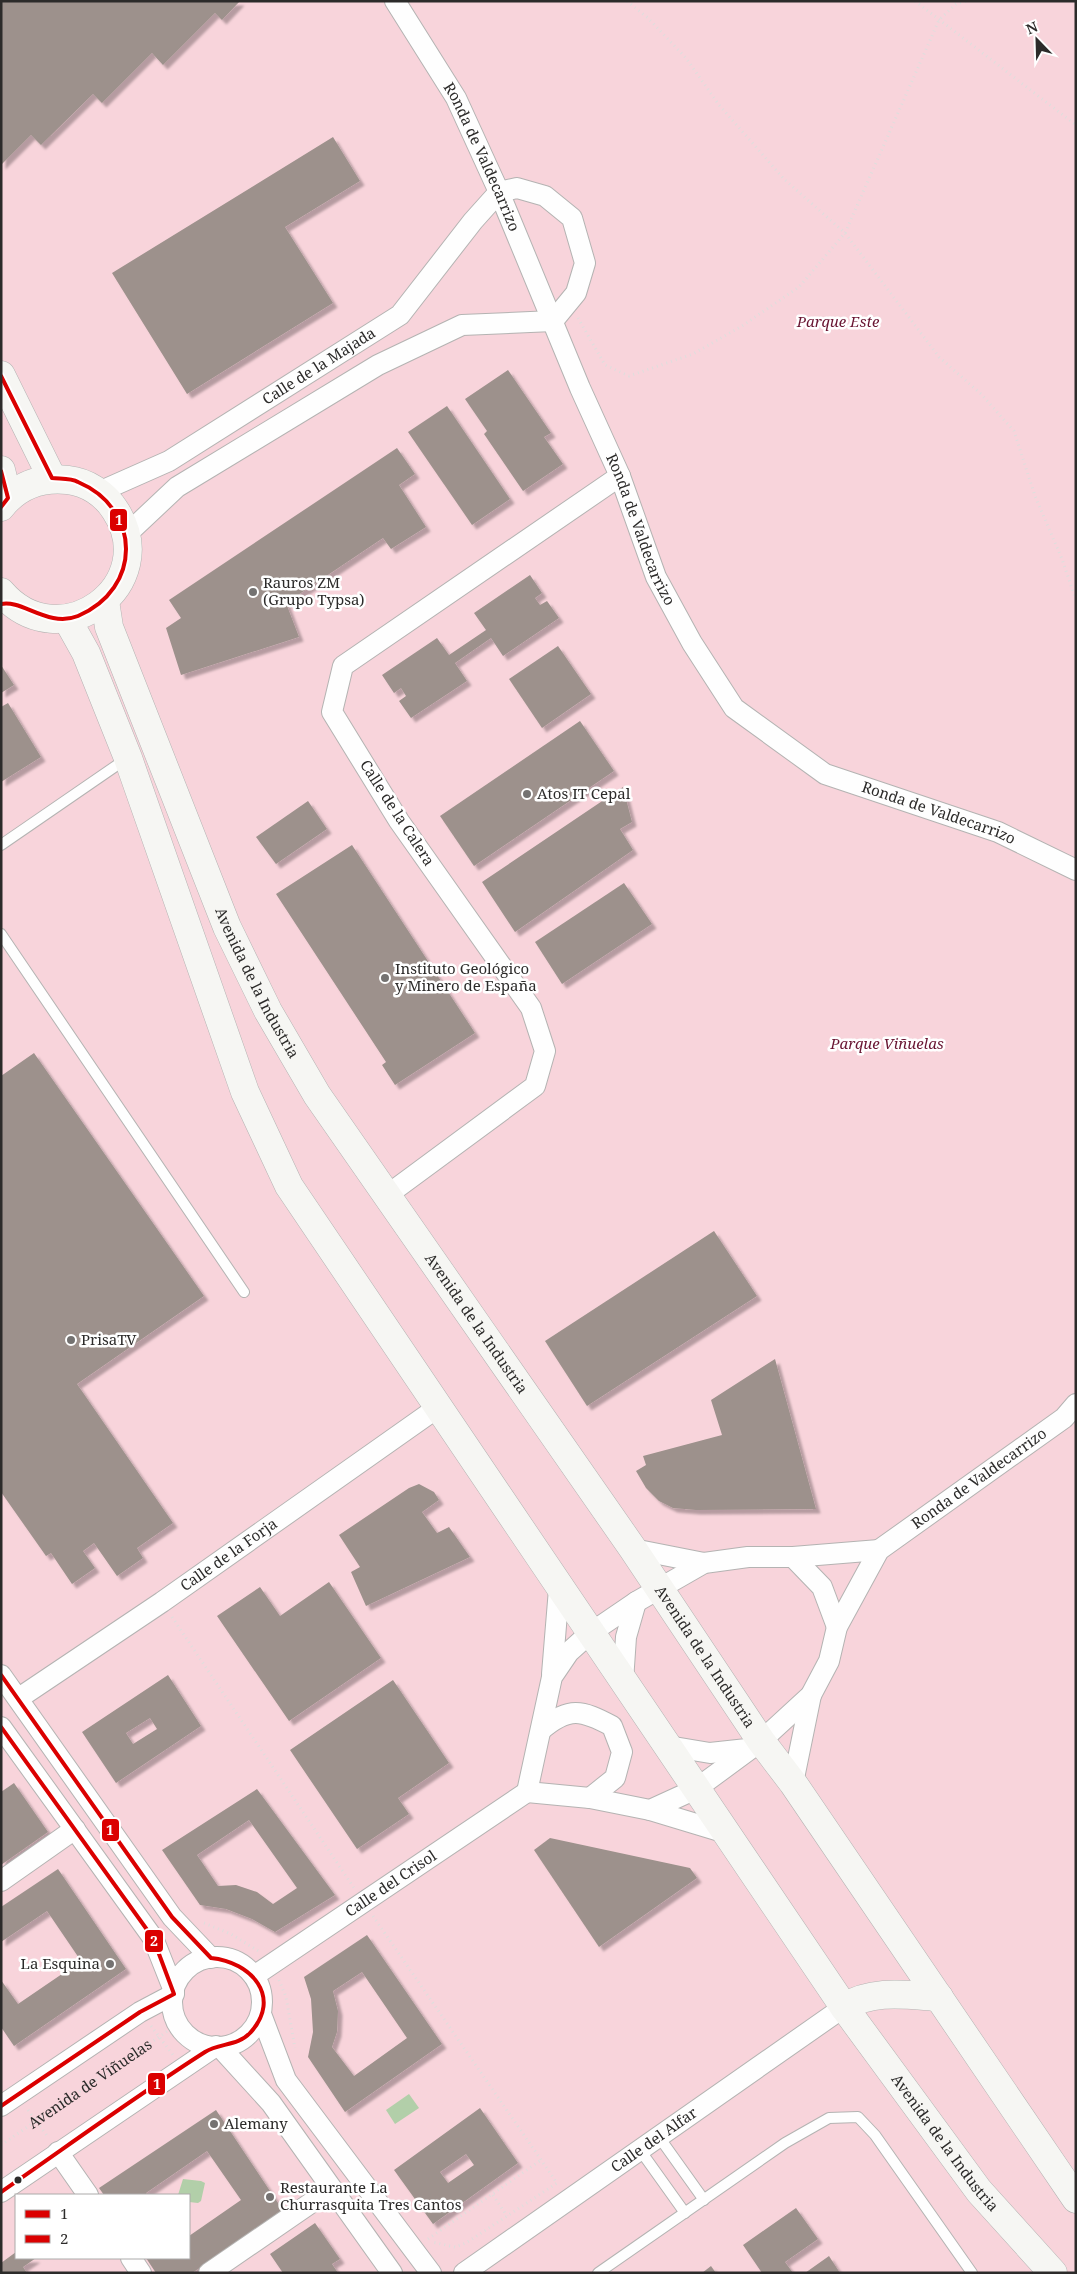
<svg xmlns="http://www.w3.org/2000/svg" width="1077" height="2274" font-family="'Noto Serif',serif">
	<style>
		.green { fill: #f8d4db; fill-rule: evenodd }
		.water { fill: #b2cfa9 }
		.building { fill: #9d918c; fill-rule: evenodd; filter: url(#shadow) }
		.lines { fill: none; stroke-linecap: round; stroke-linejoin: round }
		.lane-casing { stroke: #b4b3b2; stroke-width: 12 }
		.street-casing { stroke: #b4b3b2; stroke-width: 22 }
		.secondary-casing { stroke: #b4b3b2; stroke-width: 29 }
		.path { stroke: #dfdedd; stroke-width: 3; stroke-dasharray: 1 4; stroke-linecap: butt }
		.lane { stroke: #fefefe; stroke-width: 10 }
		.street { stroke: #fefefe; stroke-width: 20 }
		.secondary { stroke: #f6f6f3; stroke-width: 28 }
		.bus-1-casing { stroke: #fff; stroke-width: 8 }
		.bus-2-casing { stroke: #fff; stroke-width: 8 }
		.bus-1 { stroke: #db0000; stroke-width: 4 }
		.bus-2 { stroke: #db0000; stroke-width: 4 }
		.poi-dot { fill: #747271; stroke: #fff; stroke-width: 2 }
		.bus-dot { fill: #2c2b2a; stroke: #fff; stroke-width: 2 }
		.labels { text-anchor: middle; stroke-width: 5; stroke-linejoin: round; paint-order: stroke }
		.street-label { font-size: 15px; fill: #2c2b2a; stroke: #fff }
		.park-label { font-size: 15px; font-style: italic; fill: #691532; stroke: #fff }
		.poi-label { font-size: 15px; fill: #2c2b2a; stroke: #fff; text-anchor: start }
		.line-badge { stroke: #fff; stroke-width: 2 }
		.badge-label { font-size: 14px; text-anchor: middle; font-weight: bold; fill: #fff }
	</style>
	<defs>
		<filter id="shadow"><feDropShadow dx="4.5" dy="4.5" stdDeviation="1" flood-color="#0004"/></filter>
	</defs>
	<rect width="100%" height="100%" fill="#f9f7f6"/>
	<path class="green" d="M1 1H1076V2273H1ZM16 2195H189V2258H16Z"/>
	<g class="water">
		<polygon points="409,2094 419,2108 395,2124 386,2110"/>
		<polygon points="183,2179 201,2181 205,2183 201,2201 198,2203 189,2202 189,2195 178,2195"/>
	</g>
	<g class="building">
		<polygon points="1,1 240,1 222,20 215,13 163,65 152,53 102,103 93,94 41,145 31,135 1,165"/>
		<polygon points="333,137 360,181 285,227 333,303 187,394 112,273"/>
		<polygon points="508,370 551,433 544,437 563,464 523,491 484,434 487,431 465,399"/>
		<polygon points="447,406 510,499 472,525 408,432"/>
		<polygon points="397,448 415,474 399,485 426,527 391,549 383,538 286,603 299,637 181,675 166,628 181,618 169,600"/>
		<polygon points="530,575 542,593 535,598 540,605 547,601 559,618 503,656 491,638 455,663 467,681 411,718 399,701 406,696 401,688 394,693 382,675 437,638 449,655 486,630 474,613"/>
		<polygon points="558,646 591,694 542,728 509,679"/>
		<polygon points="1,665 14,685 1,693"/>
		<polygon points="8,703 41,757 1,782 1,707"/>
		<polygon points="580,721 614,771 474,866 440,816"/>
		<polygon points="623,787 632,822 620,829 633,850 515,932 482,882"/>
		<polygon points="308,801 327,829 276,864 256,837"/>
		<polygon points="352,845 475,1033 395,1085 382,1065 386,1062 276,894"/>
		<polygon points="624,883 652,924 562,984 535,942"/>
		<polygon points="34,1053 204,1296 77,1384 173,1523 137,1548 143,1558 117,1576 94,1543 83,1551 95,1568 72,1584 51,1553 46,1556 1,1492 1,1076"/>
		<polygon points="714,1231 757,1296 587,1406 545,1341"/>
		<polygon points="775,1359 816,1509 696,1510 673,1508 659,1501 646,1488 636,1471 646,1465 643,1456 722,1435 711,1400"/>
		<polygon points="419,1484 434,1492 439,1500 422,1512 437,1533 449,1527 470,1557 366,1606 351,1572 360,1567 339,1535 409,1488"/>
		<polygon points="329,1582 381,1658 289,1721 217,1616 260,1587 280,1616"/>
		<path d="M168 1675 201 1726 116 1783 82 1732ZM150 1718 157 1729 133 1744 126 1733Z"/>
		<polygon points="393,1680 449,1763 398,1798 409,1814 357,1849 290,1750"/>
		<polygon points="14,1783 48,1832 1,1865 1,1792"/>
		<path d="M257 1789 335 1895 275 1932 252 1919 226 1909 200 1905 162 1850ZM249 1820 297 1888 273 1904 257 1892 236 1885 218 1886 197 1855Z"/>
		<polygon points="550,1838 690,1868 697,1878 599,1947 534,1850"/>
		<polygon points="58,1869 126,1969 14,2046 1,2027 1,1980 18,2004 81,1961 47,1911 1,1942 1,1907"/>
		<path d="M367 1935 442 2044 345 2112 308 2057 313 2032 311 1999 304 1977ZM362 1972 407 2038 354 2076 332 2047 337 2032 338 2011 333 1991Z"/>
		<path d="M480 2108 518 2163 433 2224 394 2170ZM466 2154 474 2165 448 2183 440 2172Z"/>
		<polygon points="216,2110 284,2212 192,2273 156,2273 146,2258 189,2258 189,2236 241,2200 207,2151 146,2193 148,2195 104,2195 99,2188"/>
		<polygon points="796,2208 818,2239 785,2262 793,2273 762,2273 743,2245"/>
		<polygon points="315,2223 340,2259 332,2264 338,2273 283,2273 270,2254"/>
		<polygon points="16,2252 16,2258 36,2258 23,2267 27,2273 1,2273 1,2263"/>
		<polygon points="829,2256 840,2273 805,2273"/>
		<polygon points="711,2266 716,2273 702,2273"/>
	</g>
	<g class="lines">
		<g class="lane-casing">
			<g id="lane">
				<polyline points="1,845 126,759"/>
				<polyline points="1,934 244,1292"/>
				<polyline points="659,2137 704,2200"/>
				<polyline points="640,2150 685,2213"/>
				<polyline points="598,2273 785,2143 829,2118 858,2117 875,2135 972,2273"/>
			</g>
		</g>
		<g class="street-casing">
			<g id="street">
				<path id="s2" d="M395 1 456 98 499 192 580 388 620 476 656 577 692 643 734 708 825 774 998 832 1076 870"/>
				<path id="s3" d="M99 492 169 461 400 315 473 221 499 192"/>
				<polyline points="126,535 177,487 378,365 462,325 553,321 576,293 585,263 572,218 545,196 517,188 499,192"/>
				<polyline points="386,1196 535,1086 545,1051 531,1008 399,821 332,712 343,666 620,476"/>
				<polyline points="633,1549 704,1563"/>
				<polyline points="793,1557 822,1587 837,1627"/>
				<polyline points="552,1674 559,1589"/>
				<polyline points="1,1675 172,1917 211,1958"/>
				<polyline points="623,1681 626,1637 636,1602"/>
				<path id="s4" d="M19 1698 162 1602 437 1408"/>
				<polyline points="1,1727 153,1938 174,1991"/>
				<path d="M541 1730C569 1706 582 1710 612 1726L622 1752 615 1778 590 1798"/>
				<polyline points="668,1746 710,1753 747,1749"/>
				<polyline points="793,1783 811,1695"/>
				<path id="s5" d="M527 1792 590 1798 650 1810 696 1789 761 1741 811 1695 829 1661 837 1627 879 1550 1064 1418 1076 1404"/>
				<polyline points="527,1792 552,1677 569,1652 589,1634 636,1602 704,1563 748,1557 793,1557 879,1550"/>
				<polyline points="650,1810 726,1833"/>
				<polyline points="1,1881 75,1829"/>
				<circle cx="217" cy="2002" r="45"/>
				<path id="s6" d="M254 1976 527 1792"/>
				<polyline points="261,2014 286,2080 431,2273"/>
				<polyline points="220,2047 271,2103 392,2273"/>
				<polyline points="1,2106 140,2012 174,1994"/>
				<polyline points="58,2152 88,2195"/>
				<polyline points="1,2192 216,2046"/>
				<polyline points="131,2258 141,2273"/>
				<polyline points="209,2273 321,2196 334,2194"/>
				<path id="s7" d="M464 2273 844 2007"/>
			</g>
		</g>
		<g class="secondary-casing">
			<g id="secondary">
				<polyline points="1,375 52,478"/>
				<polyline points="1,470 8,498"/>
				<path d="M1 507C18 485 41 477 68 480 87 482 105 494 115 510 164 584 60 661 1 592"/>
				<path id="s8" d="M105 601 109 627 227 927 268 1011 317 1095 633 1549 761 1741 793 1783 1076 2199"/>
				<path id="s9" d="M67 619 86 653 128 758 245 1092 289 1186 844 2007 979 2191 1053 2273"/>
				<path d="M844 2007C874 1989 906 1995 939 1997"/>
			</g>
		</g>
		<g class="path">
			<polyline points="627,1 648,18 686,58 719,105 784,179 845,233 939,357 981,394 1014,431 1035,496 1062,559 1076,600"/>
			<polyline points="915,1 1076,125"/>
			<polyline points="578,318 605,365 629,376 693,354 742,326 799,287 845,233 939,20 956,4 967,1"/>
			<polyline points="172,1617 354,1888"/>
			<polyline points="373,1916 557,2183 466,2243 455,2247 432,2242"/>
			<polyline points="204,1923 231,1934 260,1952"/>
			<polyline points="279,1980 286,1997 295,2048"/>
			<polyline points="151,2026 173,2055"/>
			<polyline points="28,2110 48,2137"/>
			<path id="s1" d="M1 2145 178 2024"/>
			<polyline points="493,2195 507,2216"/>
			<polyline points="428,2239 541,2160"/>
		</g>
		<use href="#lane" class="lane"/>
		<use href="#street" class="street"/>
		<use href="#secondary" class="secondary"/>
		<g class="bus-1-casing">
			<g id="bus-1">
				<path d="M1 376 52 478C60 479 71 478 78 482 142 509 142 589 78 616 48 628 22 599 1 604"/>
				<path d="M1 1675 172 1917 211 1958C251 1962 283 1997 250 2033 238 2046 219 2043 205 2052 136 2096 69 2145 1 2192"/>
			</g>
		</g>
		<g class="bus-2-casing">
			<g id="bus-2">
				<polyline points="1,471 8,498 1,507"/>
				<polyline points="1,1727 153,1938 174,1994 140,2012 1,2106"/>
			</g>
		</g>
		<use href="#bus-1" class="bus-1"/>
		<use href="#bus-2" class="bus-2"/>
	</g>
	<g class="poi-dot">
		<circle cx="253" cy="592" r="5"/>
		<circle cx="527" cy="794" r="5"/>
		<circle cx="385" cy="978" r="5"/>
		<circle cx="71" cy="1340" r="5"/>
		<circle cx="110" cy="1964" r="5"/>
		<circle cx="214" cy="2124" r="5"/>
		<circle cx="270" cy="2197" r="5"/>
	</g>
	<circle class="bus-dot" cx="18" cy="2180" r="4.5"/>
	<g class="labels">
		<g class="street-label">
			<text dy="5" stroke="none"><textPath href="#s2" startOffset="179">Ronda de Valdecarrizo</textPath></text>
			<text dy="5" stroke="none"><textPath href="#s3" startOffset="254">Calle de la Majada</textPath></text>
			<text dy="5" stroke="none"><textPath href="#s2" startOffset="584">Ronda de Valdecarrizo</textPath></text>
			<text transform="translate(397 813) rotate(57)" y="5">Calle de la Calera</text>
			<text dy="5" stroke="none"><textPath href="#s2" startOffset="1019">Ronda de Valdecarrizo</textPath></text>
			<text dy="5" stroke="none"><textPath href="#s8" startOffset="412">Avenida de la Industria</textPath></text>
			<text dy="5" stroke="none"><textPath href="#s8" startOffset="818">Avenida de la Industria</textPath></text>
			<text dy="5" stroke="none"><textPath href="#s5" startOffset="608">Ronda de Valdecarrizo</textPath></text>
			<text dy="5" stroke="none"><textPath href="#s4" startOffset="254">Calle de la Forja</textPath></text>
			<text dy="5" stroke="none"><textPath href="#s8" startOffset="1222">Avenida de la Industria</textPath></text>
			<text dy="5" stroke="none"><textPath href="#s6" startOffset="165">Calle del Crisol</textPath></text>
			<text dy="5" stroke="none"><textPath href="#s1" startOffset="108">Avenida de Viñuelas</textPath></text>
			<text dy="5" stroke="none"><textPath href="#s7" startOffset="232">Calle del Alfar</textPath></text>
			<text dy="5" stroke="none"><textPath href="#s9" startOffset="1770">Avenida de la Industria</textPath></text>
		</g>
		<g class="park-label">
			<text x="838" y="327">Parque Este</text>
			<text x="887" y="1049">Parque Viñuelas</text>
		</g>
		<g class="poi-label">
			<text x="263" y="588">Rauros ZM<tspan x="263" dy="17">(Grupo Typsa)</tspan></text>
			<text x="537" y="799">Atos IT Cepal</text>
			<text x="395" y="974">Instituto Geológico<tspan x="395" dy="17">y Minero de España</tspan></text>
			<text x="81" y="1345">PrisaTV</text>
			<text x="100" y="1969" text-anchor="end">La Esquina</text>
			<text x="224" y="2129">Alemany</text>
			<text x="280" y="2193">Restaurante La<tspan x="280" dy="17">Churrasquita Tres Cantos</tspan></text>
		</g>
	</g>
	<g class="line-badge">
		<rect x="109" y="508" width="19" height="24" rx="5" fill="#db0000"/>
		<rect x="101" y="1818" width="19" height="24" rx="5" fill="#db0000"/>
		<rect x="144" y="1929" width="20" height="24" rx="5" fill="#db0000"/>
		<rect x="147" y="2072" width="19" height="24" rx="5" fill="#db0000"/>
	</g>
	<g class="badge-label">
		<text x="119" y="525">1</text>
		<text x="110" y="1835">1</text>
		<text x="154" y="1946">2</text>
		<text x="157" y="2089">1</text>
	</g>
	<rect width="1077" height="2274" fill="none" stroke="#2c2b2a" stroke-width="5"/>
	<rect x="15" y="2194" width="175" height="65" fill="#ffffff" stroke="#abaaaa"/>
	<rect x="25" y="2210" width="25" height="8" fill="#db0000" stroke="#abaaaa"/>
	<text x="60" y="2219" font-size="15" fill="#2c2b2a">1</text>
	<rect x="25" y="2235" width="25" height="8" fill="#db0000" stroke="#abaaaa"/>
	<text x="60" y="2244" font-size="15" fill="#2c2b2a">2</text>
	<g transform="translate(1037 40) rotate(337)" stroke="#ffffff" stroke-width="4" paint-order="stroke">
	<path d="M0-4L9 19L0 12L-9 19Z" fill="#2c2b2a"/>
	<text y="-8" font-size="14" font-weight="bold" text-anchor="middle" fill="#2c2b2a">N</text>
	</g>
</svg>
